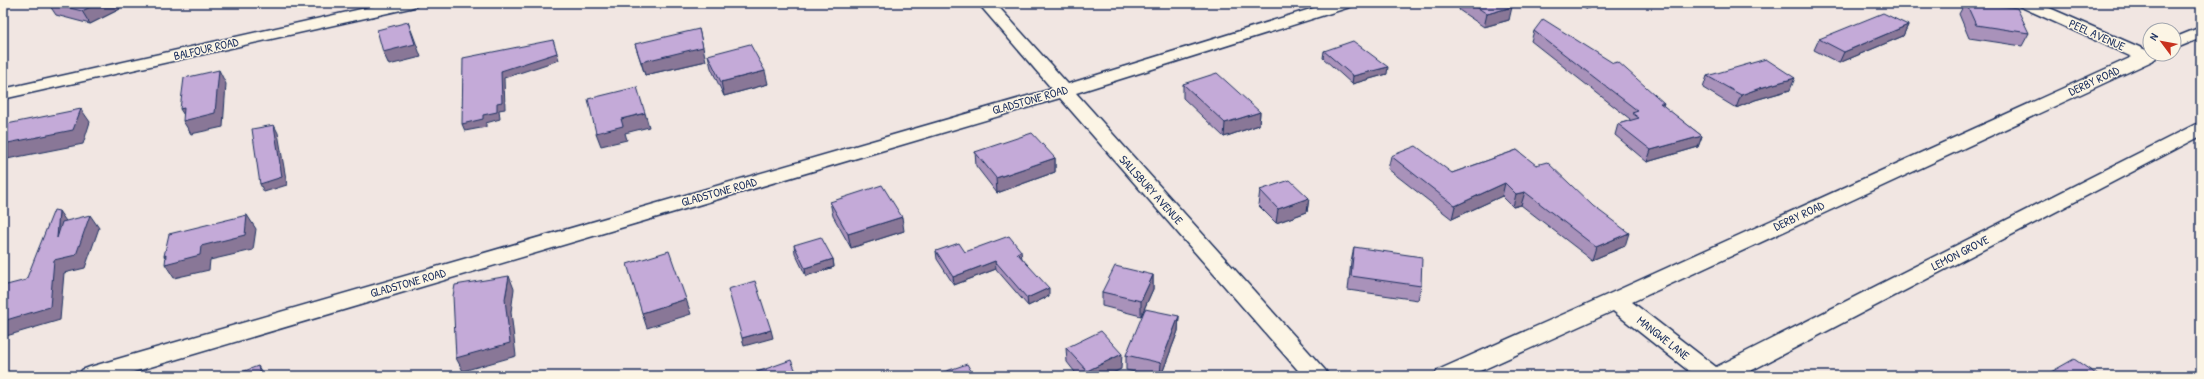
<svg xmlns="http://www.w3.org/2000/svg" width="2204" height="379" font-family="'Patrick Hand',sans-serif">
	<style>
		.lines { fill: none; stroke-linecap: round; stroke-linejoin: round }
		.minor-casing { stroke: #1b2f5e; stroke-width: 3 }
		.minor { fill: #fcf5e5; fill-rule: evenodd }
		.wall { fill: #a992ba; stroke: #1b2f5e }
		.shaded-wall { fill: #897797; stroke: #1b2f5e }
		.building { fill: #c4aad8; stroke: #1b2f5e }
		.labels { text-anchor: middle; stroke-width: 3; stroke-linejoin: round; paint-order: stroke }
		.street-label { font-size: 12px; fill: #1b2f5e; stroke: #fcf5e5 }
	</style>
	<rect width="100%" height="100%" fill="#f1e6e2"/>
	<filter id="ink" filterUnits="userSpaceOnUse"><feTurbulence type="fractalNoise" baseFrequency=".025" numOctaves="2"/><feDisplacementMap in="SourceGraphic" scale="8" xChannelSelector="R" yChannelSelector="G"/><feConvolveMatrix kernelMatrix="1 2 1 2 8 2 1 2 1" color-interpolation-filters="sRGB"/></filter>
	<g filter="url(#ink)">
		<g class="lines">
			<g class="minor-casing">
				<g id="minor">
					<polygon points="388,3 418,3 416,6 410,8 3,99 3,89"/>
					<polygon points="978,3 995,3 1068,84 1330,3 1355,3 1353,6 1076,93 1325,370 1329,376 1303,376 1060,98 120,376 78,376 82,370 90,367 1052,89"/>
					<polygon points="2017,3 2038,3 2146,50 2150,49 2150,54 2161,54 2152,61 1632,302 1716,367 2194,125 2201,123 2201,136 1741,376 1695,376 1613,311 1469,376 1434,376 1438,370 1607,295 2132,57 2019,6"/>
					<polygon points="2201,27 2201,38 2174,49 2174,38"/>
				</g>
			</g>
			<use href="#minor" class="minor"/>
		</g>
		<g class="wall">
			<polygon points="48,3 116,3 120,9 90,24 56,15"/>
			<polygon points="1461,3 1506,3 1509,20 1484,27 1459,10"/>
			<polygon points="1576,3 1604,3 1586,9"/>
			<polygon points="1965,3 1979,3 2029,33 2022,46 1969,38 1959,14"/>
			<polygon points="1908,25 1903,36 1839,63 1814,50 1819,39"/>
			<polygon points="1534,31 1663,106 1702,136 1698,147 1647,162 1615,135 1618,124 1629,121 1630,119 1531,41"/>
			<polygon points="635,44 706,61 645,75"/>
			<polygon points="1324,51 1387,74 1352,84 1323,58"/>
			<polygon points="708,55 768,84 724,96 711,68"/>
			<polygon points="1707,76 1790,90 1755,100 1736,108 1703,88"/>
			<polygon points="1183,84 1260,112 1259,125 1224,137 1183,98"/>
			<polygon points="1517,150 1625,246 1592,260 1521,205 1513,207 1502,196 1452,219 1388,169 1391,156 1452,173"/>
			<polygon points="975,152 1055,158 1055,172 997,193 976,166"/>
			<polygon points="1260,190 1309,198 1307,212 1276,223 1258,205"/>
			<polygon points="830,202 904,231 851,248 833,216"/>
			<polygon points="794,245 833,259 834,267 806,276 795,253"/>
			<polygon points="1354,247 1421,286 1418,300 1348,290 1351,261"/>
			<polygon points="936,251 965,252 1022,258 1049,296 1028,306 996,269 954,285 937,259"/>
			<polygon points="1153,275 1153,289 1141,316 1102,306 1102,292"/>
			<polygon points="1179,316 1178,331 1161,376 1152,376 1126,370 1126,355"/>
			<polygon points="1066,348 1121,369 1107,376 1078,376 1067,362"/>
			<polygon points="2051,372 2099,376 2048,376"/>
		</g>
		<g class="shaded-wall">
			<polygon points="98,3 116,3 120,9 90,24 82,11"/>
			<polygon points="1587,3 1604,3 1586,9"/>
			<polygon points="1512,7 1509,20 1484,27 1487,14"/>
			<polygon points="408,22 413,35 421,57 389,65 383,52"/>
			<polygon points="1908,25 1903,36 1839,63 1844,52"/>
			<polygon points="699,29 706,61 645,75 641,62"/>
			<polygon points="553,40 559,60 504,78 505,109 499,110 500,119 486,123 486,127 465,131 462,124 483,115 497,103 501,71"/>
			<polygon points="1388,67 1387,74 1352,84 1353,76"/>
			<polygon points="219,70 226,84 223,127 191,134 183,121 187,120 180,109 184,108"/>
			<polygon points="765,71 768,84 724,96 721,82"/>
			<polygon points="1795,78 1790,90 1755,100 1736,108 1741,95 1760,88"/>
			<polygon points="1660,103 1664,103 1660,114"/>
			<polygon points="81,109 90,122 83,144 7,159 3,154 3,144"/>
			<polygon points="1260,112 1259,125 1224,137 1225,123"/>
			<polygon points="645,113 649,127 625,133 627,140 601,146 596,133 621,119"/>
			<polygon points="274,125 278,133 287,185 264,192 260,184"/>
			<polygon points="1702,136 1698,147 1647,162 1651,150"/>
			<polygon points="1055,158 1055,172 997,193 996,178"/>
			<polygon points="1505,183 1502,196 1452,219 1455,206"/>
			<polygon points="1525,192 1521,205 1513,207 1516,194"/>
			<polygon points="1309,198 1307,212 1276,223 1278,209"/>
			<polygon points="59,211 68,224 57,238"/>
			<polygon points="90,215 99,228 85,268 64,273 60,320 3,337 3,321"/>
			<polygon points="247,215 256,229 253,250 210,260 209,270 174,278 165,264 169,263 164,256 201,246"/>
			<polygon points="902,217 904,231 851,248 848,234"/>
			<polygon points="1629,233 1625,246 1592,260 1596,247"/>
			<polygon points="1021,251 1022,259 1017,253"/>
			<polygon points="833,259 834,267 806,276 805,268"/>
			<polygon points="995,261 996,269 954,285 953,277"/>
			<polygon points="1153,275 1153,289 1141,316 1141,301"/>
			<polygon points="509,276 514,289 511,312 516,356 463,371 456,358 505,299"/>
			<polygon points="1049,288 1049,296 1028,306 1027,298"/>
			<polygon points="686,299 691,314 647,328 642,313"/>
			<polygon points="1179,316 1178,331 1161,376 1160,376 1161,363"/>
			<polygon points="771,330 773,338 744,346 742,338"/>
			<polygon points="1122,354 1121,369 1107,376 1087,376 1087,371"/>
			<polygon points="258,366 263,374 264,376 260,376"/>
		</g>
		<g class="building">
			<polygon points="50,3 98,3 82,11"/>
			<polygon points="1471,3 1506,3 1512,7 1487,14"/>
			<polygon points="1966,3 1979,3 2017,8 2029,33 1976,25"/>
			<polygon points="1883,13 1908,25 1844,52 1819,39"/>
			<polygon points="1543,19 1613,63 1618,62 1664,103 1660,103 1702,136 1651,150 1618,124 1639,118 1632,113 1638,111 1534,31"/>
			<polygon points="408,22 415,44 383,52 377,30"/>
			<polygon points="699,29 703,47 641,62 635,44"/>
			<polygon points="553,40 557,53 501,71 502,102 497,103 497,112 483,115 483,119 462,124 463,58"/>
			<polygon points="1353,41 1388,67 1353,76 1324,51"/>
			<polygon points="750,44 765,71 721,82 708,55"/>
			<polygon points="1766,59 1795,78 1760,88 1741,95 1707,76"/>
			<polygon points="219,70 215,113 183,121 184,108 180,109 184,78"/>
			<polygon points="1217,73 1260,112 1225,123 1183,84"/>
			<polygon points="637,87 645,113 621,119 623,126 596,133 588,99"/>
			<polygon points="81,109 73,130 3,144 3,132 7,124"/>
			<polygon points="274,125 282,177 260,184 252,129"/>
			<polygon points="1032,133 1055,158 996,178 975,152"/>
			<polygon points="1416,146 1452,173 1517,150 1536,165 1547,162 1593,206 1629,233 1596,247 1525,192 1516,194 1505,183 1455,206 1391,156"/>
			<polygon points="1290,180 1309,198 1278,209 1260,190"/>
			<polygon points="882,185 902,217 848,234 830,202"/>
			<polygon points="54,210 59,211 57,238 62,222 90,215 76,255 54,260 50,307 3,321 3,286 26,280"/>
			<polygon points="247,215 245,235 201,246 200,255 165,264 166,255 164,256 169,234"/>
			<polygon points="1009,236 1021,251 1017,253 1049,288 1027,298 995,261 953,277 936,251 959,243 965,252"/>
			<polygon points="821,237 833,259 805,268 794,245"/>
			<polygon points="1354,247 1422,257 1421,286 1351,276"/>
			<polygon points="669,251 686,299 642,313 627,264"/>
			<polygon points="1115,266 1153,275 1141,301 1102,292"/>
			<polygon points="509,276 505,299 510,343 456,358 453,296 455,285"/>
			<polygon points="755,281 771,330 742,338 728,289"/>
			<polygon points="1145,309 1179,316 1161,363 1126,355"/>
			<polygon points="1101,331 1122,354 1087,371 1066,348"/>
			<polygon points="2074,359 2099,376 2052,376 2055,374 2051,372"/>
			<polygon points="791,360 798,376 759,376 757,372"/>
			<polygon points="967,364 974,376 932,376"/>
			<polygon points="258,366 260,376 231,376"/>
		</g>
	</g>
	<g class="labels">
		<g class="street-label">
			<text transform="translate(2097 35) rotate(24)" y="4">PEEL AVENUE</text>
			<text transform="translate(206 49) rotate(-13)" y="4">BALFOUR ROAD</text>
			<text transform="translate(2094 81) rotate(-25)" y="4">DERBY ROAD</text>
			<text transform="translate(1030 100) rotate(-16)" y="4">GLADSTONE ROAD</text>
			<text transform="translate(1151 190) rotate(48)" y="4">SALLSBURY AVENUE</text>
			<text transform="translate(719 192) rotate(-16)" y="4">GLADSTONE ROAD</text>
			<text transform="translate(1799 216) rotate(-25)" y="4">DERBY ROAD</text>
			<text transform="translate(1960 253) rotate(-27)" y="4">LEMON GROVE</text>
			<text transform="translate(408 283) rotate(-16)" y="4">GLADSTONE ROAD</text>
			<text transform="translate(1663 338) rotate(38)" y="4">MANGWE LANE</text>
		</g>
	</g>
	<rect width="2204" height="379" fill="none" stroke="#fcf5e5" stroke-width="16"/>
	<rect x="8" y="8" width="2188" height="363" fill="none" stroke="#1b2f5e" stroke-width="1.5" filter="url(#ink)"/>
	<g transform="translate(2162 42) rotate(302)"><circle r="19" fill="#fcf5e5" stroke="#a2a6af"/>
	<path d="M0-3L7 15L0 10L-7 15Z" fill="#c8321e"/>
	<text y="-6" font-size="11" font-weight="bold" text-anchor="middle" fill="#1b2f5e">N</text>
	</g>
</svg>
